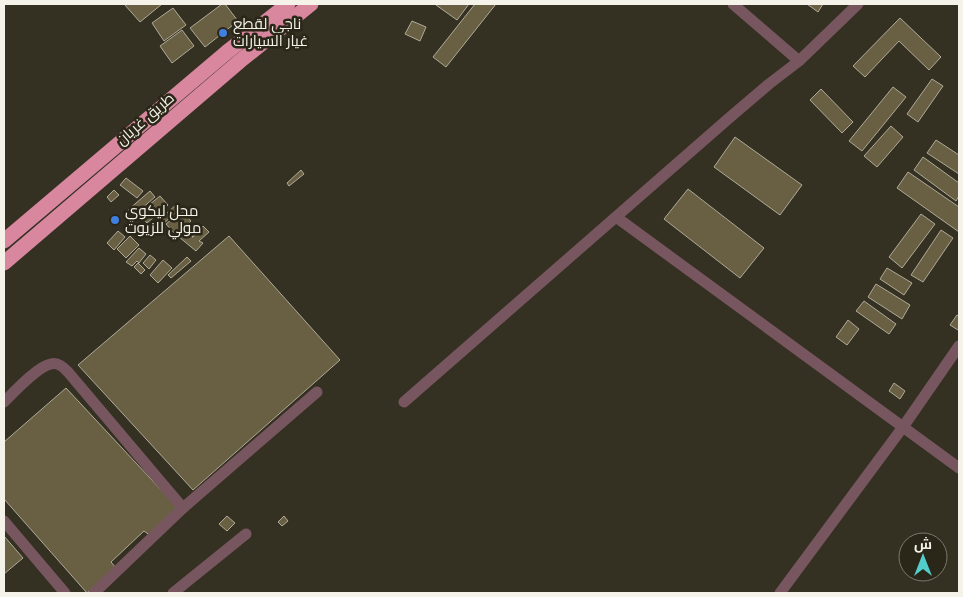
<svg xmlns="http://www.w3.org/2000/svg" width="963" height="597" font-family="Roboto,Cairo,sans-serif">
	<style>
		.building { fill: #696044; stroke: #afaa99 }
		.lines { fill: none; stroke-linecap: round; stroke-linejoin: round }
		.minor { stroke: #78565f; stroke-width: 11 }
		.highway { stroke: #d8879f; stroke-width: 15 }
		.shop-dot { fill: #3f7fe0; stroke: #2a2618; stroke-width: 2 }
		.labels { text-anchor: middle; stroke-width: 5; stroke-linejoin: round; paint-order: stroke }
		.poi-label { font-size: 15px; fill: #f5f3e9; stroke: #2a2618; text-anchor: start }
		.street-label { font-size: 15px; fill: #f5f3e9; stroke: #2a2618 }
	</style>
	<rect width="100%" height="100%" fill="#343022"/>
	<g class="building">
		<polygon points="124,4 162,4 140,22"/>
		<polygon points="222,4 225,4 238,21 205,47 190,28"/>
		<polygon points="437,4 469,4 457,20 436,5"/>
		<polygon points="475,4 496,4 446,67 433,57"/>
		<polygon points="807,4 823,4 818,12"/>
		<polygon points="173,8 186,25 164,41 152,23"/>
		<polygon points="900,18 941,57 929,70 899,41 865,77 853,66"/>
		<polygon points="412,21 426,27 420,41 405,34"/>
		<polygon points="182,30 194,46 172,63 160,46"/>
		<polygon points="932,79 943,86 918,122 907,114"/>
		<polygon points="893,87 906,97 862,151 849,141"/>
		<polygon points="821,89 853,122 842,133 810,100"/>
		<polygon points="891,126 903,137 877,167 864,156"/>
		<polygon points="735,137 802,185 780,215 714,167"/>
		<polygon points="936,140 959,155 959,174 927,153"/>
		<polygon points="923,157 959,183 959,196 956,201 914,170"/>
		<polygon points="301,170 304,174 289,186 287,183"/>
		<polygon points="908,172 959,207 959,232 897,188"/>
		<polygon points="126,178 143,191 137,198 120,185"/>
		<polygon points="688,189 764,248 740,278 664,219"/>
		<polygon points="114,190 119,195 111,202 107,197"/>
		<polygon points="150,191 155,197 133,216 128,210"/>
		<polygon points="160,196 168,205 147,223 139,213"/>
		<polygon points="177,204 181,208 163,224 159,220"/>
		<polygon points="182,211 191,221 176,235 166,224"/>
		<polygon points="921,214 935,224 902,268 889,257"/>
		<polygon points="191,224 199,229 192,237 193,237 203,226 209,232 199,241 203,243 196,251 179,237"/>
		<polygon points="941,230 953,238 923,282 911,275"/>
		<polygon points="118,231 125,237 114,250 107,243"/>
		<polygon points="130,236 139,245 126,258 117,249"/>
		<polygon points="229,236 340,360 193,490 78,365"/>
		<polygon points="139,248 146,254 139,263 137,261 132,266 126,262"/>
		<polygon points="150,255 156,260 149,269 143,263"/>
		<polygon points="187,257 191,261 171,278 168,275"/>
		<polygon points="163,260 172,268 158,283 150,275"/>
		<polygon points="138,263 145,270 141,274 134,267"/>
		<polygon points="887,268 912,283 904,295 880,279"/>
		<polygon points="876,284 910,305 902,319 868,297"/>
		<polygon points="864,301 896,324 889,334 856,311"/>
		<polygon points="957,315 959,316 959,327 958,330 950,325"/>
		<polygon points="848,320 859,329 847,345 836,337"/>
		<polygon points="894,383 905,391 900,399 889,391"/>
		<polygon points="66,388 178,508 151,536 144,531 111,562 116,568 87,593 4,499 4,442"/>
		<polygon points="227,516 235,523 227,531 219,524"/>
		<polygon points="284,516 288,521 282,526 278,522"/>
		<polygon points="4,536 23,558 4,574"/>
	</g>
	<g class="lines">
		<g class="minor">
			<polyline points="733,4 799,61"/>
			<polyline points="616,217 959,468"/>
			<path d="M4 402C14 392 38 366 51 364 58 362 63 367 68 372L183 508"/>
			<polyline points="404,402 728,119 769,84 799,61 858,4"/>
			<polyline points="4,521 65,593"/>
			<polyline points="94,593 183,508 317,392"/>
			<polyline points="173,593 246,534"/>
			<polyline points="780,593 903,427 959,346"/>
		</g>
		<g class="highway">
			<polyline points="4,241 227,52 288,4"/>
			<polyline points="4,263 240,61 311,4"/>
		</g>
	</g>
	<g class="shop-dot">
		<circle cx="223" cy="33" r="5"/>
		<circle cx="115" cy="220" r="5"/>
	</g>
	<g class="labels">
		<g class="poi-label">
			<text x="233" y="29">ناجي لقطع<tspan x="233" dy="17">غيار السيارات</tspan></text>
			<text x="125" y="216">محل ليكوي<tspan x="125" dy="17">مولي للزيوت</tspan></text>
		</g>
		<g class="street-label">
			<text transform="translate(145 119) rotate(-41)" y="5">طريق غريان</text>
		</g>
	</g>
	<rect width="963" height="597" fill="none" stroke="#f5f3e9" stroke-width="10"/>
	<g transform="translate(923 557)"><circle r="24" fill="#2a2618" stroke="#7b786c"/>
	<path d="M0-4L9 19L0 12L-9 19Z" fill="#53cdca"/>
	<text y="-8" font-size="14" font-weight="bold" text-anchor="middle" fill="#f5f3e9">ش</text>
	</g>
</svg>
